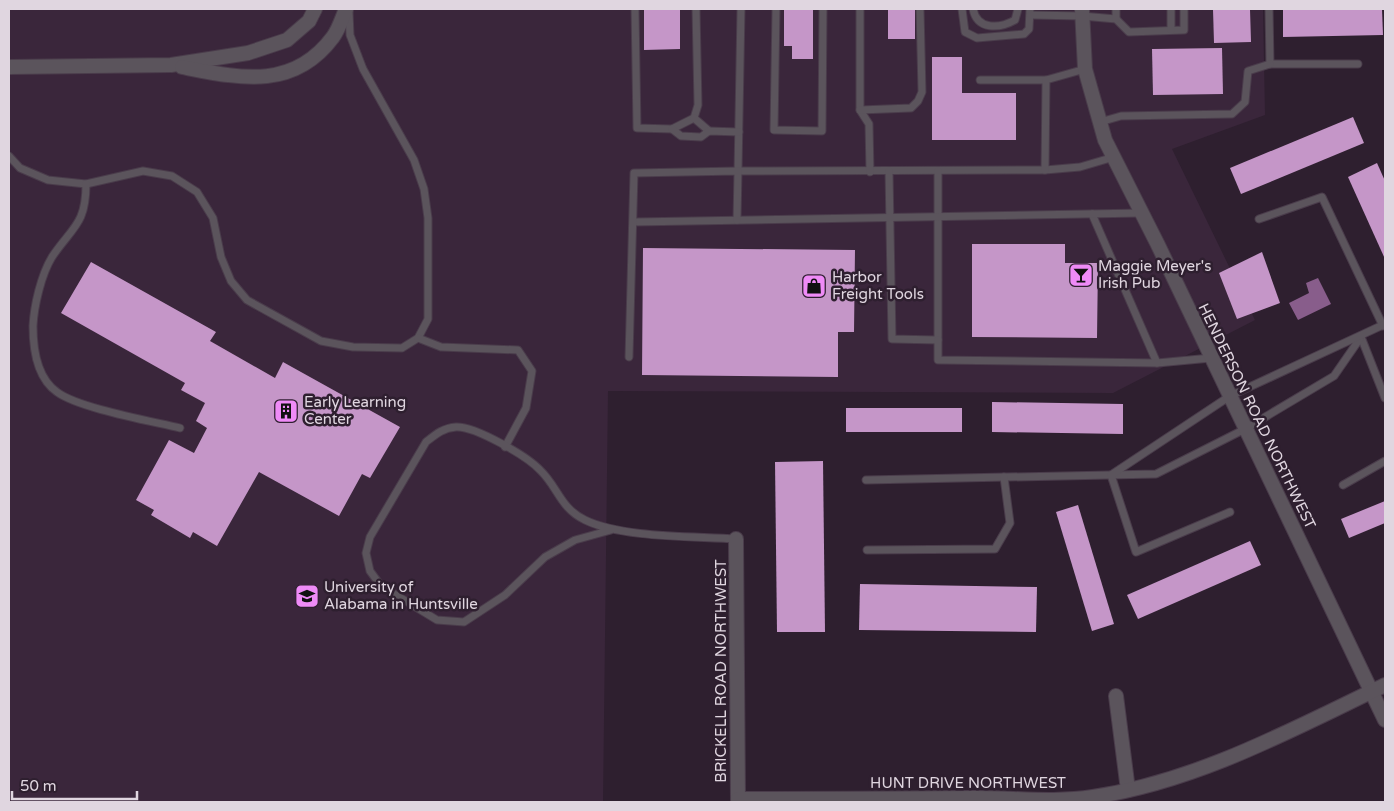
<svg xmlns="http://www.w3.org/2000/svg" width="1394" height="811" font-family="'Varela Round',sans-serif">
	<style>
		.built { fill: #3a263b }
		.water { fill: #885d8b }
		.building { fill: #c596c8 }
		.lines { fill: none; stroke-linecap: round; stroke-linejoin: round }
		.service-casing { stroke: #4a3c4b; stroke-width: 9 }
		.minor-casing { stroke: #4a3c4b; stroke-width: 16 }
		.service { stroke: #5b545c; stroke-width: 7 }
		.minor { stroke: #5b545c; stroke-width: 14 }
		.labels { text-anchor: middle; stroke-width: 5; stroke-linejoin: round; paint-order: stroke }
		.poi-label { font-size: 15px; fill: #e0d6e0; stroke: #2e1f2f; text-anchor: start }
		.street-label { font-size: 15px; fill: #e0d6e0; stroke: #2e1f2f }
	</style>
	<rect width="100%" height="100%" fill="#2e1f2f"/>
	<polygon class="built" points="9,9 1263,9 1265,115 1172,149 1255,320 1113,393 608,391 603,802 9,802"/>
	<polygon class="water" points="1318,278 1331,304 1298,320 1289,303 1309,293 1306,283"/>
	<g class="building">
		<polygon points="644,9 680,9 680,49 644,50"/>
		<polygon points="784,9 813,9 813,59 792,59 792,46 784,46"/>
		<rect x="888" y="9" width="27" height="30"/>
		<polygon points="1213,9 1250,9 1251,42 1214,43"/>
		<polygon points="1283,9 1382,9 1383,35 1283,37"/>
		<polygon points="1222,48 1223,94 1153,95 1152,49"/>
		<polygon points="932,57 962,57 962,93 1016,93 1016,140 932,140"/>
		<polygon points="1353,117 1364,143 1241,194 1230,168"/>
		<polygon points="1377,163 1385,181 1385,259 1348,177"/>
		<polygon points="972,244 1065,244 1065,263 1098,263 1097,338 972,337"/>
		<polygon points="643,248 855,250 854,332 838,332 838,377 642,375"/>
		<polygon points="1262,252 1280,303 1237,319 1219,273"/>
		<polygon points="91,262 216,332 210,341 275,378 283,362 400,427 370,478 362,474 339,516 259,472 217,546 193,532 190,538 151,515 154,510 136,500 169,440 194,453 207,428 196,421 205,403 181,390 185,383 61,313"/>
		<polygon points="992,402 1123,404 1123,434 992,432"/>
		<rect x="846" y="408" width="116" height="24"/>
		<polygon points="823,461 825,632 777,632 775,462"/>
		<polygon points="1385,501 1385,523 1349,538 1341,519"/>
		<polygon points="1078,505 1114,624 1092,631 1056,512"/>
		<polygon points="1250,541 1261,565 1138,619 1127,595"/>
		<polygon points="860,584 1037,587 1036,632 859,630"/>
	</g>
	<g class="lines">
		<g class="service-casing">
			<g id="service">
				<polyline points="635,9 637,128 672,129 694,118 698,105 696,9"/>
				<polyline points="741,9 738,171 1045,170 1080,167 1114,157"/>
				<polyline points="776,9 774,130 822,131 823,9"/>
				<polyline points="860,9 860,110 869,124 870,172"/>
				<polyline points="962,9 965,32 977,38 1024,34 1029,29 1030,9"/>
				<path d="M973 9C977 30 999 29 1015 20L1018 9"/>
				<polyline points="1269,9 1270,64 1358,64"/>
				<polyline points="1031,15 1082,16 1116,19 1129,32 1184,30 1184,9"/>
				<polyline points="1116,19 1116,9"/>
				<polyline points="1171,30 1171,9"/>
				<polyline points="980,80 1046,80"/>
				<polyline points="860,110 911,108 918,101 922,92 920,9"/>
				<polyline points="694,118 709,131"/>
				<polyline points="1100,122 1121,116 1232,114 1245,102 1248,71 1270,64"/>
				<polyline points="672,129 681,136 701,137 709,131 739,132"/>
				<polyline points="9,156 20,168 48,180 86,184 143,171 172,176 197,192 213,218 221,257 231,281 247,300 321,341 353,347 402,348 418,338 428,319 428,218 424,189 414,160 363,69 350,35 349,12"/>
				<polyline points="1045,170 1046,80 1085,69"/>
				<polyline points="889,171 892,339 938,340 938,171"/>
				<path d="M86 184C86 225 72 227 52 257 41 275 34 306 33 326 33 348 37 378 57 392 78 408 151 421 180 428"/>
				<polyline points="1092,214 1157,363 1211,358"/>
				<polyline points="1259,219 1322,197 1383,326"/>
				<polyline points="634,222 1142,213"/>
				<polyline points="1361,337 1385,398"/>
				<polyline points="418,338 441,347 518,350 532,371 526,408 505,447"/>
				<polyline points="938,340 938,360 1157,363"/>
				<polyline points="629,357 634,173 738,171 737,220"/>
				<polyline points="866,480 1156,474 1245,429 1334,376 1361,337"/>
				<polyline points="1343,485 1385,461"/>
				<polyline points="1230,512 1136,552 1111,475 1230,396 1385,324"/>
				<path d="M611 530 575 540 545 557 505 595 464 622 437 620 381 586 370 571 366 553 370 537 426 442C436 434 443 428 456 427 475 426 527 456 540 470 558 487 560 508 585 520 622 538 693 536 736 539"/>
				<polyline points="867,550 995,549 1010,523 1004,477"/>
			</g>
		</g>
		<g class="minor-casing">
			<g id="minor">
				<polyline points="1082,9 1085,69 1105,140 1158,245 1385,720"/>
				<polyline points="9,67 171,65 248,53 287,40 309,21 315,9"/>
				<path d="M182 67C239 78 293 91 333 37 339 29 342 18 346 9"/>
				<polyline points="736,539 738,802"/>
				<polyline points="1116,696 1128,790"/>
				<path d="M738 799C817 799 897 799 976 798 1016 798 1054 803 1093 797 1198 781 1291 730 1385 685"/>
			</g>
		</g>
		<use href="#service" class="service"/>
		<use href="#minor" class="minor"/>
	</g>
	<defs>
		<g id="bar-square" transform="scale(1.25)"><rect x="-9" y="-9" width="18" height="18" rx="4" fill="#ef8bf7" stroke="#2e1f2f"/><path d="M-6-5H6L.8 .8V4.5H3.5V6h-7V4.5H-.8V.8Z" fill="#111"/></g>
		<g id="shop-square" transform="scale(1.25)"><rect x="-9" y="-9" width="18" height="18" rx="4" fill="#ef8bf7" stroke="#2e1f2f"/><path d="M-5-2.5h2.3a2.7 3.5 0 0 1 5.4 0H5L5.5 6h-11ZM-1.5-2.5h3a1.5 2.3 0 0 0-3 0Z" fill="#111"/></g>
		<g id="building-square" transform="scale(1.25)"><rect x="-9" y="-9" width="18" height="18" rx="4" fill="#ef8bf7" stroke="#2e1f2f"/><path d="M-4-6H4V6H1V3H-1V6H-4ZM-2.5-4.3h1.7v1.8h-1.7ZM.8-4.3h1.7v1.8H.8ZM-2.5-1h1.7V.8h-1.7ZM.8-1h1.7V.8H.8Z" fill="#111"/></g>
		<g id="university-square" transform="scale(1.25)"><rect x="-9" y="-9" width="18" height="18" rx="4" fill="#ef8bf7" stroke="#2e1f2f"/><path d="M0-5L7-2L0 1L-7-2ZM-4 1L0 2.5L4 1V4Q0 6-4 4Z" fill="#111"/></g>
	</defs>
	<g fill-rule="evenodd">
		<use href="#bar-square" x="1081" y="275"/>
		<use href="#shop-square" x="814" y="286"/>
		<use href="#building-square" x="286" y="411"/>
		<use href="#university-square" x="307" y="596"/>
	</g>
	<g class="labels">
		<g class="poi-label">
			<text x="1098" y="271">Maggie Meyer's<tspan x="1098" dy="17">Irish Pub</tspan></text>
			<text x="832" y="282">Harbor<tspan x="832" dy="17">Freight Tools</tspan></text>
			<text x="304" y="407">Early Learning<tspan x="304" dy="17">Center</tspan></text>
			<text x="324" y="592">University of<tspan x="324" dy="17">Alabama in Huntsville</tspan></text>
		</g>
		<g class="street-label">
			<text transform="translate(1257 416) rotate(64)" y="5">HENDERSON ROAD NORTHWEST</text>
			<text transform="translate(721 671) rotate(-90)" y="5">BRICKELL ROAD NORTHWEST</text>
			<text x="968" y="788">HUNT DRIVE NORTHWEST</text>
		</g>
	</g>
	<rect width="1394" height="811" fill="none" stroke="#e0d6e0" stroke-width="20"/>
	<path d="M12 791v8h125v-8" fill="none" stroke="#e0d6e0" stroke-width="2.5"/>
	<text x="20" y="791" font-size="15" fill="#e0d6e0" stroke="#2e1f2f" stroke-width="4" paint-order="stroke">50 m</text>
</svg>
